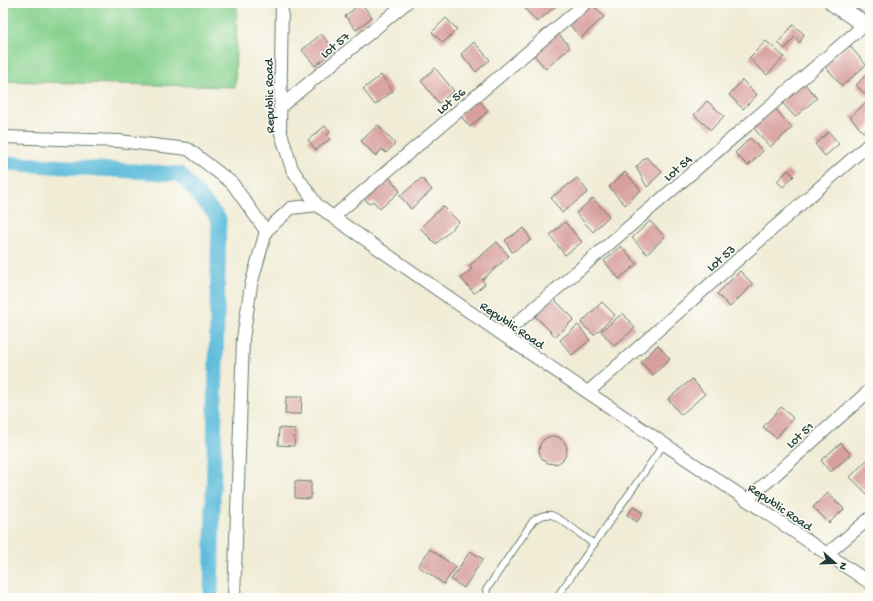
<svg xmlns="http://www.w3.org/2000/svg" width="873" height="601" font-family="'Gochi Hand',sans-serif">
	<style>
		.green { fill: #87d18e; stroke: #538761 }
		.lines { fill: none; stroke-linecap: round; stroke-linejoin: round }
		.canal { stroke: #5bbbda; stroke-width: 15 }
		.building { fill: #d79f9d }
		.service-casing { stroke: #687a6d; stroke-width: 8 }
		.minor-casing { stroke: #687a6d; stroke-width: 14 }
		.tertiary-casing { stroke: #687a6d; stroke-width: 18 }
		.service { stroke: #fff; stroke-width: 6 }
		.minor { stroke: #fff; stroke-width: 12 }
		.tertiary { stroke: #fff; stroke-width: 16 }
		.labels { text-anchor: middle; stroke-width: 3; stroke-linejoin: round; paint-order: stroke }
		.street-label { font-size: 13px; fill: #1f3d34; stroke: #fdfcf7 }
	</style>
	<rect width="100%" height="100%" fill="#fdfcf7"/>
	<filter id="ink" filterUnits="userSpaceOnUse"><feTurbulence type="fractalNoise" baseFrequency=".025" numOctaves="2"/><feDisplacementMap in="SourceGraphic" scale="8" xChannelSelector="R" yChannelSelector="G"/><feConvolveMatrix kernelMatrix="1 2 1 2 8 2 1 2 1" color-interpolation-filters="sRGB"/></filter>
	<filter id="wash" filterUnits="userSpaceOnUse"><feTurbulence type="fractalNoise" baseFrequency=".012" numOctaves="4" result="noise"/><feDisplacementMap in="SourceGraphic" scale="16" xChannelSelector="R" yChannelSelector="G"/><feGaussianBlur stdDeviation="0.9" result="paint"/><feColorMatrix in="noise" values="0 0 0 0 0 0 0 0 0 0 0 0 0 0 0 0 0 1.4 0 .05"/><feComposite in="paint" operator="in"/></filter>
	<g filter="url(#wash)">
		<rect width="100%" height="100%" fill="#f0ecd6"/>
		<polygon class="green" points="3,3 237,3 235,87 3,81"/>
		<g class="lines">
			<polyline class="canal" points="3,163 180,174 219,219 211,598"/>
		</g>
		<g id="blocks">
			<g class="building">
				<polygon points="361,3 372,17 356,30 345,16"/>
				<polygon points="520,3 553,3 556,6 537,22"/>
				<polygon points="591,3 604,17 581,38 568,23"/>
				<polygon points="446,18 457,29 443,43 432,32"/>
				<polygon points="793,25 804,34 800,43 795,37 785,49 778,43"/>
				<polygon points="556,31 570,47 546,69 532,53"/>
				<polygon points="321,34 335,50 315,66 302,50"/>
				<polygon points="766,41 784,57 767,75 749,58"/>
				<polygon points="474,42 490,60 476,72 461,54"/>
				<polygon points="849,45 866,65 842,86 825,66"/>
				<polygon points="435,68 454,91 439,103 421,81"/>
				<polygon points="870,71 870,95 868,97 856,85"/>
				<polygon points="381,75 393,91 375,105 363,89"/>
				<polygon points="742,80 757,95 743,109 729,95"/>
				<polygon points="803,82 817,98 795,117 781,101"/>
				<polygon points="478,98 488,111 470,127 459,114"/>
				<polygon points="870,99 870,126 863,132 850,117"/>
				<polygon points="707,101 724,116 711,130 694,115"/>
				<polygon points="774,107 792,128 770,147 752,126"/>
				<polygon points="378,125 395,144 386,153 382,149 376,156 361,141"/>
				<polygon points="325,126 330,132 327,135 330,139 316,150 308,140"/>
				<polygon points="829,132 839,144 825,156 815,144"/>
				<polygon points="750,138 763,151 748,166 735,153"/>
				<polygon points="646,157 662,172 647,187 636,167"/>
				<polygon points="788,170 794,176 783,187 777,181"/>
				<polygon points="625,172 641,190 625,205 609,187"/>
				<polygon points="388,176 400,191 380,209 373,201 369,204 363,197"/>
				<polygon points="422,178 432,190 411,209 400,196"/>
				<polygon points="577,178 588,192 562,213 551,198"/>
				<polygon points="593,198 609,216 593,232 576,213"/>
				<polygon points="443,206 459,222 436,244 420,228"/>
				<polygon points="650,221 665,237 647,254 632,238"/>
				<polygon points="565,222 582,242 565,255 550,235"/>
				<polygon points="524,228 531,240 512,252 505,240"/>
				<polygon points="497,242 509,256 482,280 485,284 474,293 461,278 472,269 469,266"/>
				<polygon points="621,246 637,264 619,279 604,261"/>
				<polygon points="740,271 753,284 730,307 717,294"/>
				<polygon points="553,298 574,319 556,337 535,316"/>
				<polygon points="602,302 615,315 594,335 581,323"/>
				<polygon points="623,313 635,328 614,346 601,331"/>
				<polygon points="578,325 590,340 572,355 560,340"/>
				<polygon points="658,345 670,359 653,375 641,362"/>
				<polygon points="692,379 705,394 681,415 668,399"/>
				<polygon points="286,397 302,397 301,414 285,414"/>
				<polygon points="781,407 793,418 776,438 763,427"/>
				<polygon points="279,428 295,429 294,446 278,445"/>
				<circle cx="553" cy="450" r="14"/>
				<polygon points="841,443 851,455 830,472 821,460"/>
				<polygon points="868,459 870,462 870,492 867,494 850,477"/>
				<polygon points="295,481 311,482 311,499 295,498"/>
				<polygon points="828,493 844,509 829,523 813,507"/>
				<polygon points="633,507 643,513 637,522 627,515"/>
				<polygon points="430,549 456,567 444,584 418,566"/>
				<polygon points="470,551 483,559 464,588 451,580"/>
			</g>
		</g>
	</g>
	<g filter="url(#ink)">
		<use href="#blocks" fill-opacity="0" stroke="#687a6d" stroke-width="1"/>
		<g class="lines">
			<g class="service-casing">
				<g id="service">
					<path d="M488 598 486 590 491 583 533 521C538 517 544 514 551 515 562 518 583 537 594 544"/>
					<polyline points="556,598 664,444"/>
				</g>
			</g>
			<g class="minor-casing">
				<g id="minor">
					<polyline points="282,3 280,130 292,169 317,205 333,217 503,335 870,583"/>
					<polyline points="280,107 406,3"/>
					<polyline points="3,137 119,141 188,149 232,183 266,231"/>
					<polyline points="333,217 586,3"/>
					<polyline points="503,335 870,20"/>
					<polyline points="588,392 870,143"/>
					<polyline points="747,500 870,390"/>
					<polyline points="827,554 870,518"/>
					<polyline points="234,598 243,339 251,285 266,231 291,208 317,205"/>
				</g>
			</g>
			<g class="tertiary-casing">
				<polyline id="tertiary" points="833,3 870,28"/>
			</g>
			<use href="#service" class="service"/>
			<use href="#minor" class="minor"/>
			<use href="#tertiary" class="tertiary"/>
		</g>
	</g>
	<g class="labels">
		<g class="street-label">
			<text transform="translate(334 44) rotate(-39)" y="5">Lot 57</text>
			<text transform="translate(268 96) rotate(-91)" y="5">Republic Road</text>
			<text transform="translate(450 100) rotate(-40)" y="5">Lot 56</text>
			<text transform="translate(677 167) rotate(-41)" y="5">Lot 54</text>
			<text transform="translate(720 257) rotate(-41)" y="5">Lot 53</text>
			<text transform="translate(513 324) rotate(34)" y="5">Republic Road</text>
			<text transform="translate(799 434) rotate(-42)" y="5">Lot 51</text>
			<text transform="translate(781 506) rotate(34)" y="5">Republic Road</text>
		</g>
	</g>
	<rect width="873" height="601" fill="none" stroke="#fdfcf7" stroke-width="16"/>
	<g transform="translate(835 563) rotate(110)" stroke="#fdfcf7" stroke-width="3" paint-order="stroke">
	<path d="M0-3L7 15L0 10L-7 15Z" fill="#1f3d34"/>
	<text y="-6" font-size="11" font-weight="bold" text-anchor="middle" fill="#1f3d34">N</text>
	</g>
</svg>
